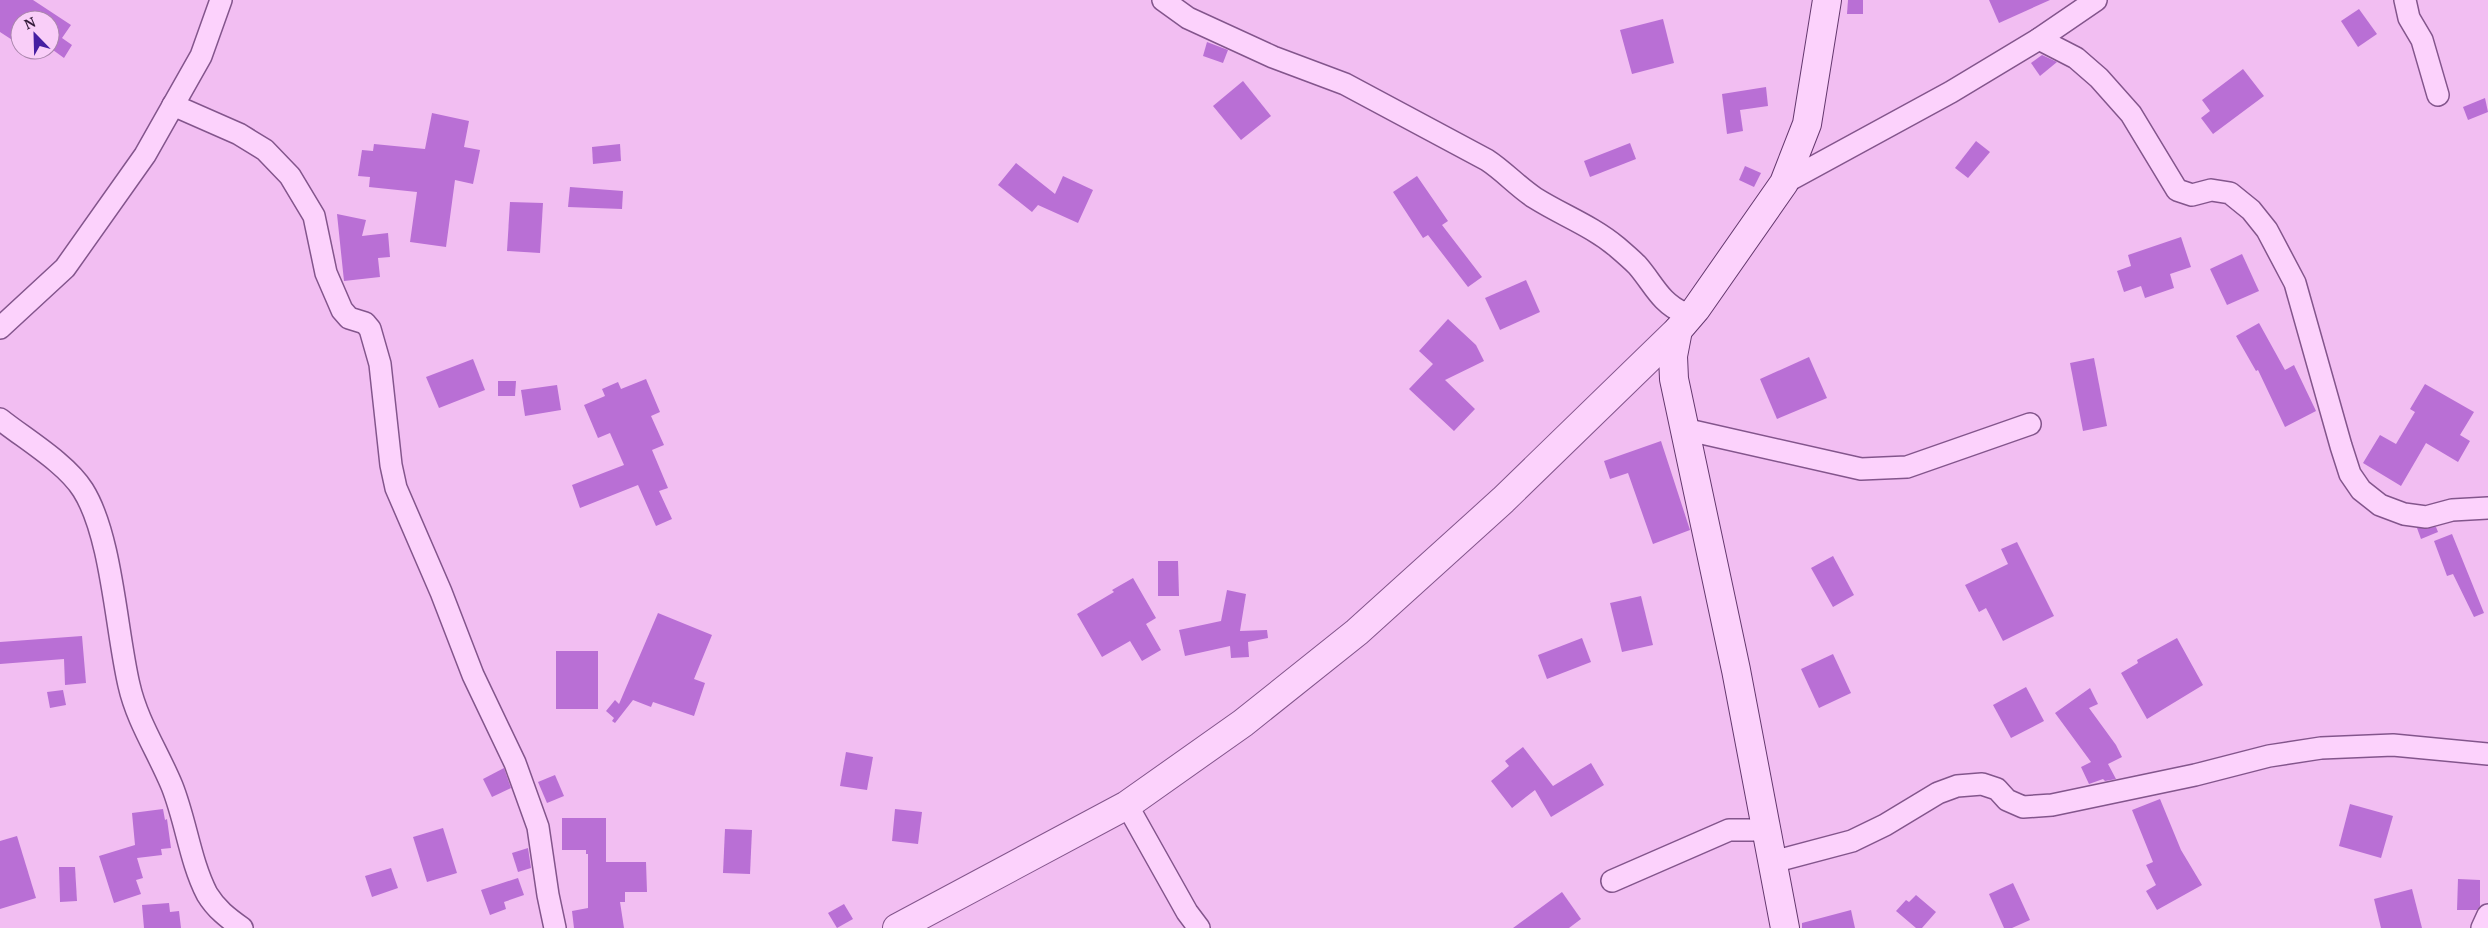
<svg xmlns="http://www.w3.org/2000/svg" width="2488" height="928" font-family="'PT Serif',serif">
	<style>
		.building { fill: #b96fd5 }
		.lines { fill: none; stroke-linecap: round; stroke-linejoin: round }
		.minor-casing { stroke: #83558c; stroke-width: 24 }
		.tertiary-casing { stroke: #83558c; stroke-width: 30 }
		.secondary-casing { stroke: #64386e; stroke-width: 30 }
		.minor { stroke: #fcd2fc; stroke-width: 21 }
		.tertiary { stroke: #fcd2fc; stroke-width: 28 }
		.secondary { stroke: #fcd2fc; stroke-width: 28 }
	</style>
	<rect width="100%" height="100%" fill="#f2bef2"/>
	<g class="building">
		<polygon points="0,0 33,0 71,25 62,38 72,45 64,58 53,50 50,54 50,20 20,20 20,45 0,32"/>
		<polygon points="1848,0 1863,0 1863,14 1847,14"/>
		<polygon points="1989,0 2050,0 1999,23"/>
		<polygon points="2359,9 2377,34 2358,47 2341,21"/>
		<polygon points="1663,19 1674,63 1632,74 1620,30"/>
		<polygon points="1207,42 1228,50 1223,63 1203,56"/>
		<polygon points="2042,55 2057,62 2040,76 2031,63"/>
		<polygon points="2243,69 2264,96 2213,134 2201,118 2210,111 2202,100"/>
		<polygon points="1243,81 1271,116 1241,140 1213,106"/>
		<polygon points="1766,87 1768,106 1740,110 1743,131 1727,134 1722,94"/>
		<polygon points="2485,98 2488,112 2468,120 2463,107"/>
		<polygon points="432,113 469,121 464,147 480,150 473,184 455,180 446,247 410,242 417,192 369,187 370,177 358,176 362,150 373,151 374,144 425,149"/>
		<polygon points="1976,141 1990,152 1968,178 1955,168"/>
		<polygon points="1630,143 1636,159 1590,177 1584,161"/>
		<polygon points="620,144 621,161 593,164 592,147"/>
		<polygon points="1016,163 1055,194 1063,176 1093,190 1078,223 1038,205 1032,212 998,185"/>
		<polygon points="1745,166 1761,173 1754,187 1739,180"/>
		<polygon points="1417,176 1448,221 1442,225 1482,277 1468,287 1428,235 1423,238 1393,192"/>
		<polygon points="570,187 623,191 622,209 568,207"/>
		<polygon points="510,202 543,203 540,253 507,251"/>
		<polygon points="337,214 366,220 362,236 388,233 390,257 378,258 380,277 344,281"/>
		<polygon points="2181,237 2191,267 2170,274 2174,288 2145,298 2141,286 2124,292 2117,271 2131,266 2128,255"/>
		<polygon points="2242,254 2259,291 2227,305 2210,269"/>
		<polygon points="1526,280 1540,312 1500,330 1485,298"/>
		<polygon points="1448,319 1476,345 1484,361 1445,380 1475,409 1454,431 1409,389 1433,364 1419,351"/>
		<polygon points="2259,323 2285,370 2294,365 2316,411 2285,427 2258,370 2256,371 2236,336"/>
		<polygon points="1809,357 1827,398 1777,419 1760,379"/>
		<polygon points="2094,358 2107,426 2083,431 2070,363"/>
		<polygon points="473,359 485,390 439,408 426,377"/>
		<polygon points="646,379 660,412 651,416 664,445 652,450 668,488 659,491 672,519 656,526 638,485 580,508 572,485 624,465 610,433 598,438 584,405 605,396 602,389 618,382 621,389"/>
		<polygon points="498,381 516,381 515,396 498,396"/>
		<polygon points="2425,384 2474,412 2460,435 2470,441 2458,462 2426,443 2401,486 2363,463 2380,435 2396,444 2415,412 2410,409"/>
		<polygon points="557,385 561,410 525,416 521,390"/>
		<polygon points="1661,441 1690,530 1653,544 1628,473 1610,479 1604,461"/>
		<polygon points="2436,527 2438,532 2421,539 2417,528"/>
		<polygon points="2452,534 2484,613 2474,617 2453,574 2447,576 2434,541"/>
		<polygon points="2017,542 2054,616 2003,641 1986,608 1979,612 1965,585 2008,564 2001,549"/>
		<polygon points="1833,556 1854,595 1833,607 1811,568"/>
		<polygon points="1158,561 1178,561 1179,596 1158,596"/>
		<polygon points="1133,578 1156,618 1146,624 1161,650 1142,661 1130,641 1102,657 1077,614 1114,592 1112,590"/>
		<polygon points="1227,590 1246,594 1240,631 1267,630 1268,638 1248,642 1249,657 1231,658 1230,646 1185,656 1179,630 1221,621"/>
		<polygon points="1641,596 1653,645 1622,652 1610,603"/>
		<polygon points="658,613 712,635 694,679 705,683 694,716 653,702 651,707 633,700 615,723 612,721 614,718 606,711 615,700 619,704"/>
		<polygon points="82,636 86,683 65,685 64,659 0,664 0,642"/>
		<polygon points="1582,638 1591,662 1547,679 1538,655"/>
		<polygon points="2177,638 2203,685 2147,719 2121,673 2138,663 2137,660"/>
		<rect x="556" y="651" width="42" height="58"/>
		<polygon points="1833,654 1851,693 1819,708 1801,669"/>
		<polygon points="2026,687 2044,721 2011,738 1993,705"/>
		<polygon points="2090,688 2098,704 2089,708 2116,745 2122,757 2108,764 2116,779 2105,781 2103,779 2089,784 2081,767 2091,762 2055,713"/>
		<polygon points="63,690 66,705 50,708 47,692"/>
		<polygon points="1523,747 1553,786 1591,763 1604,785 1551,817 1535,790 1512,808 1491,781 1509,766 1505,761"/>
		<polygon points="846,752 873,757 867,790 840,786"/>
		<polygon points="504,768 511,788 492,797 483,779"/>
		<polygon points="555,775 564,796 547,803 538,782"/>
		<polygon points="2160,799 2181,850 2202,885 2157,910 2146,891 2156,885 2146,865 2153,862 2132,810"/>
		<polygon points="2350,804 2393,816 2381,858 2339,846"/>
		<polygon points="163,809 165,820 167,819 171,848 161,849 162,855 137,858 143,878 136,880 141,894 114,903 99,856 135,845 132,813"/>
		<polygon points="895,809 922,812 918,844 892,841"/>
		<polygon points="562,818 606,818 606,862 646,862 647,892 625,892 625,902 620,902 624,928 574,928 572,911 588,908 588,854 586,854 586,850 562,850"/>
		<polygon points="443,828 457,873 427,882 413,837"/>
		<polygon points="725,829 752,830 750,874 723,873"/>
		<polygon points="17,836 36,898 0,909 0,841"/>
		<polygon points="528,848 531,868 518,872 512,853"/>
		<polygon points="59,867 75,867 77,901 60,902"/>
		<polygon points="391,868 398,888 372,897 365,876"/>
		<polygon points="518,878 524,895 504,902 506,909 490,915 481,890"/>
		<polygon points="2458,879 2480,880 2480,906 2477,910 2457,910"/>
		<polygon points="2013,883 2030,920 2012,928 2004,928 1989,894"/>
		<polygon points="2412,889 2422,928 2381,928 2374,899"/>
		<polygon points="1562,892 1581,919 1569,928 1513,928"/>
		<polygon points="1916,895 1936,912 1922,928 1916,928 1896,911 1906,900 1909,902"/>
		<polygon points="169,903 170,912 179,911 181,928 144,928 142,905"/>
		<polygon points="844,904 853,919 837,928 828,913"/>
		<polygon points="1851,910 1855,928 1802,928 1802,923"/>
	</g>
	<g class="lines">
		<g class="minor-casing">
			<g id="minor">
				<path d="M1163 0 1188 18 1273 57 1345 84 1487 160C1504 171 1518 187 1535 198 1562 215 1592 226 1617 247 1624 253 1631 259 1637 265 1653 283 1660 303 1684 313L1696 309"/>
				<polyline points="2405,0 2409,18 2422,40 2438,95"/>
				<polyline points="2039,39 2076,58 2099,78 2131,114 2177,190 2192,195 2211,190 2230,193 2251,210 2267,230 2295,283 2341,446 2350,474 2361,490 2380,505 2404,514 2426,517 2452,510 2488,508"/>
				<polyline points="173,105 239,134 265,150 290,176 314,216 326,273 342,310 349,318 365,323 370,329 380,364 391,465 396,488 441,592 473,675 515,763 538,827 548,895 555,928"/>
				<polyline points="1784,183 1951,92 2039,39 2096,0"/>
				<polyline points="0,328 65,268 145,155 201,56 221,0"/>
				<path d="M0 419C25 439 66 463 83 490 112 536 116 630 129 685 137 721 158 752 172 786 186 821 190 861 207 894 216 909 228 918 242 928"/>
				<polyline points="1684,429 1861,469 1907,467 2030,424"/>
				<polyline points="1127,805 1187,912 1199,928"/>
				<polyline points="1773,862 1852,841 1885,825 1938,793 1957,786 1982,784 1997,789 2007,800 2023,807 2052,805 2195,775 2269,756 2321,748 2393,745 2488,754"/>
				<polyline points="1612,881 1729,830 1767,830"/>
				<polyline points="2482,928 2488,915"/>
			</g>
		</g>
		<g class="tertiary-casing">
			<polyline id="tertiary" points="897,928 1127,805 1243,723 1357,632 1503,500 1678,330"/>
		</g>
		<g class="secondary-casing">
			<polyline id="secondary" points="1785,928 1736,670 1674,379 1673,356 1678,330 1696,309 1784,183 1807,124 1827,0"/>
		</g>
		<use href="#minor" class="minor"/>
		<use href="#tertiary" class="tertiary"/>
		<use href="#secondary" class="secondary"/>
	</g>
	<g transform="translate(35 35) rotate(337)"><circle r="24" fill="#f9cef8" stroke="#aa86ac"/>
	<path d="M0-4L9 19L0 12L-9 19Z" fill="#461ea2"/>
	<text y="-8" font-size="14" font-weight="bold" text-anchor="middle" fill="#341b3a">N</text>
	</g>
</svg>
